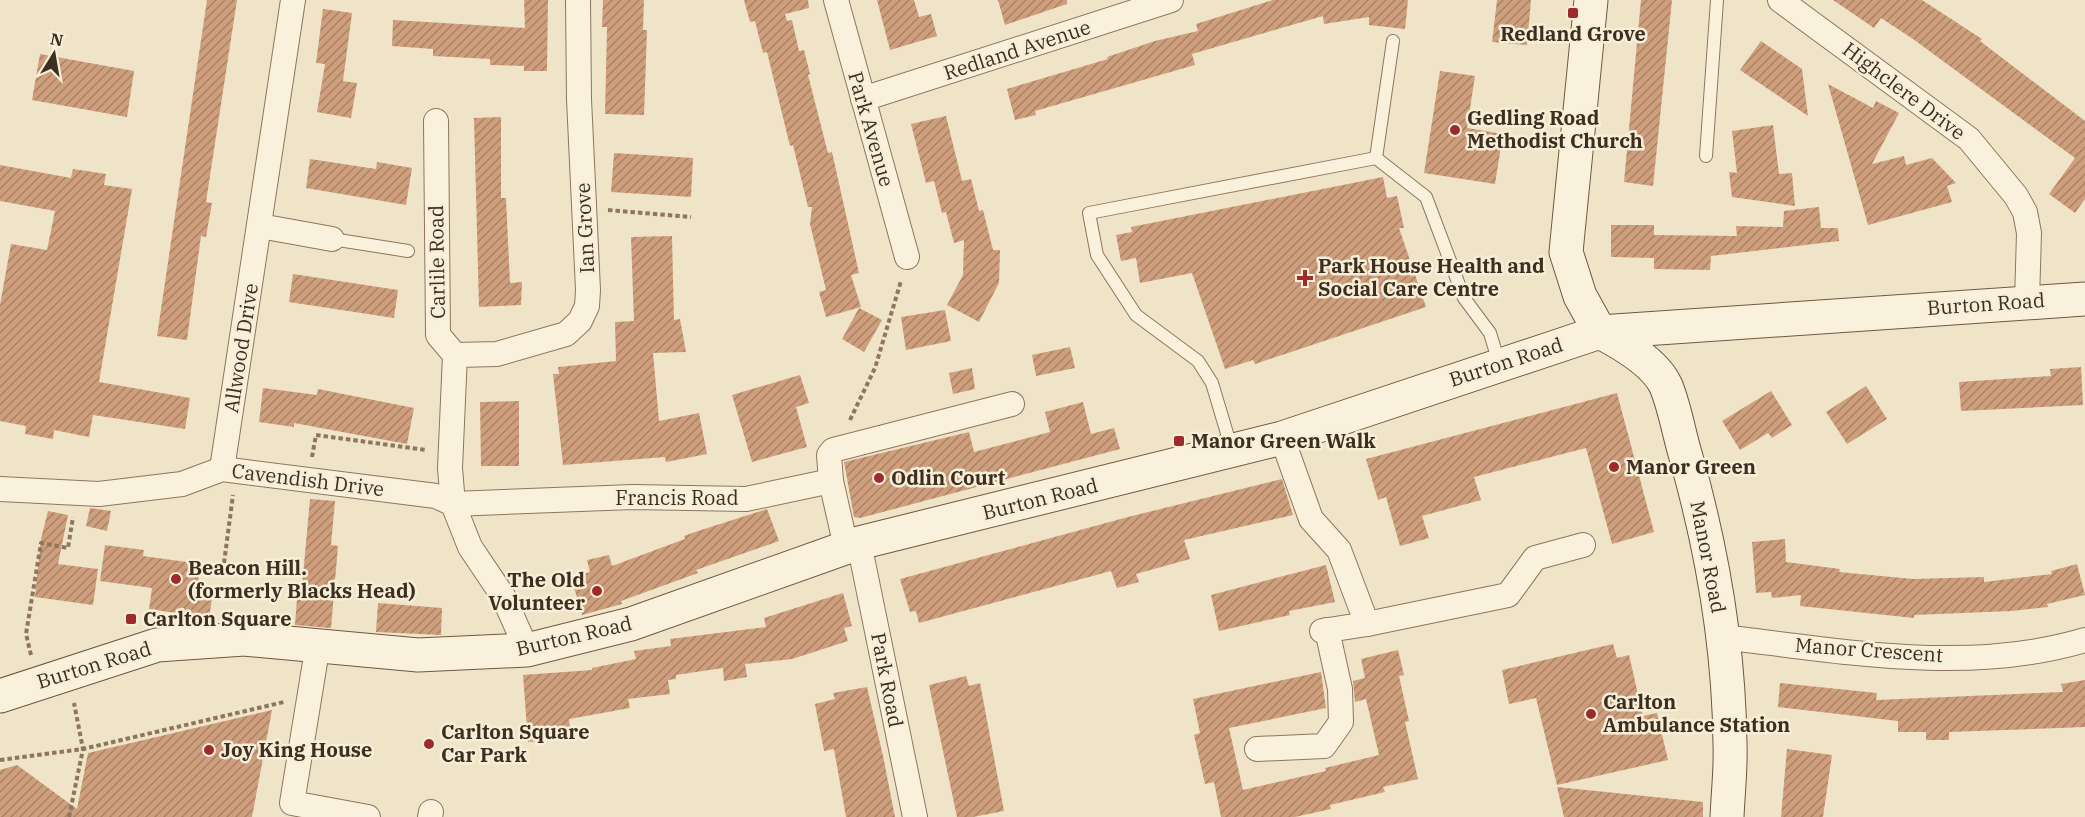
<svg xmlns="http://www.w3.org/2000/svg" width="2085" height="817" font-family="'IBM Plex Serif',serif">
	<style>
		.building { fill: url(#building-hatch) }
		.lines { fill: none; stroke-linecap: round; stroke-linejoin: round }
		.lane-casing { stroke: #8d765c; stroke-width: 14 }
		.street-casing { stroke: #8d765c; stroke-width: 26 }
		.secondary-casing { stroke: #6f573f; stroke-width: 35 }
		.path { stroke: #8d765c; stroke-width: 4; stroke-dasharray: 4.5 3; stroke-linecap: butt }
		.lane { stroke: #faf1dc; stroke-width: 12 }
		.street { stroke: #faf1dc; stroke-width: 24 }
		.secondary { stroke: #faf1dc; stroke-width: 33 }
		.poi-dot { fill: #9e2a2b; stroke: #f7eed8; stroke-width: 2 }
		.labels { text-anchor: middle; stroke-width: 5; stroke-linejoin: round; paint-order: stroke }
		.poi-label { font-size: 20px; font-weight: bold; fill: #3d2e20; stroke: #f7eed8; text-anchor: start }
		.street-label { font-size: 20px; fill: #3d2e20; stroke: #f7eed8 }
	</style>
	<defs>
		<pattern id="building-hatch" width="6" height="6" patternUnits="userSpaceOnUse" patternTransform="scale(1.5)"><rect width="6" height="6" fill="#cf9f7d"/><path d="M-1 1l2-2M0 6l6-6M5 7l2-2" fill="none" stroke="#a98266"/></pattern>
	</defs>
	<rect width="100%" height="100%" fill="#f0e4c8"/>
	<g class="building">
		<polygon points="207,0 237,0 206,202 212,203 206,237 201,236 187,340 157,336"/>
		<polygon points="524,0 548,0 547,71 524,71 524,66 490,65 490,59 433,56 433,49 392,46 393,20 525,28"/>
		<polygon points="603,0 644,0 643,30 647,30 644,115 605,114 607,27 602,27"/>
		<polygon points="744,0 808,0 809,8 785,14 787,21 792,20 799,51 804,50 810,74 808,75 828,153 832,152 859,273 851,275 861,307 826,317 819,292 826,290 810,224 812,207 808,207 793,145 790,146 767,52 763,53 755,21 750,22"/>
		<polygon points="877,0 914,0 919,17 931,14 937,36 890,50"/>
		<polygon points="998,0 1067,0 1067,4 1005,25"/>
		<polygon points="1273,0 1408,0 1405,29 1369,25 1369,17 1324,24 1323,16 1192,54 1195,65 1035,111 1036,115 1015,120 1007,89 1108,59 1107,57 1155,41 1198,31 1196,24"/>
		<polygon points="1497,0 1531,0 1527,45 1492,42"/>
		<polygon points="1641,0 1672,0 1653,186 1624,182"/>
		<polygon points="1833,0 1922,0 1982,39 1980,41 2085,121 2085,199 2075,213 2049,194 2075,158 1913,39 1881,18 1874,28"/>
		<polygon points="323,9 352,13 343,81 357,83 351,118 317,112 325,64 316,63"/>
		<polygon points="1761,41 1802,69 1808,116 1740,70"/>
		<polygon points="40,54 134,71 127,117 32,100"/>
		<polygon points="1440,71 1475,76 1467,128 1503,134 1495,184 1424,173"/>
		<polygon points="1828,84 1873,108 1876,101 1899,113 1872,164 1904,156 1906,165 1932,158 1956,183 1947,186 1952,202 1868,225"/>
		<polygon points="946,116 962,181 971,179 979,211 983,210 993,250 1000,250 999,283 979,322 947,305 963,275 964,240 954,243 946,212 942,213 934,181 926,183 911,124"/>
		<polygon points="501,117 501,198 506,198 510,283 522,282 521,305 479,307 474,118"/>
		<polygon points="1773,125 1779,174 1792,173 1795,206 1732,197 1729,172 1737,173 1732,131"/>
		<polygon points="614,153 693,158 691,197 611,192"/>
		<polygon points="310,159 376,169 377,162 412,168 406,205 306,188"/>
		<polygon points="0,165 71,178 73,169 106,174 104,185 132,189 99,382 190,398 185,429 93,415 89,437 54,430 53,439 25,434 26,426 0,421 0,305 11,244 47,250 55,211 0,201"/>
		<polygon points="1383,177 1387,198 1397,196 1404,228 1399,228 1426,307 1255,364 1253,360 1225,369 1192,273 1140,283 1136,258 1121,261 1116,235 1132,232 1131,227"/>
		<polygon points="1819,207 1821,228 1838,228 1839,241 1711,256 1710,270 1654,269 1654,258 1611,257 1611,225 1654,225 1654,235 1737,236 1736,226 1783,227 1784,211"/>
		<polygon points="672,236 674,320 680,319 686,352 653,353 659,421 699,413 707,454 666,462 665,457 563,465 553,374 559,374 558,367 616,361 615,322 634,321 631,237"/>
		<polygon points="293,274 398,290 394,318 289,302"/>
		<polygon points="859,308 882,320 864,352 842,339"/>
		<polygon points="945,310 951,341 906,350 901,317"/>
		<polygon points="1070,347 1075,368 1036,376 1032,355"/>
		<polygon points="2081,367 2083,405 1961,411 1959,382 2051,376 2050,369"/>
		<polygon points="972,368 975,389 953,394 949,373"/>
		<polygon points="800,375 809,403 796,407 807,447 752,462 732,395"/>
		<polygon points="1866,386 1887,419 1847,444 1826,412"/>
		<polygon points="263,388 317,395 318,389 414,408 407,444 294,423 294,427 259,422"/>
		<polygon points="1771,391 1792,425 1772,438 1768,433 1740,450 1722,421"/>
		<polygon points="1617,393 1654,532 1612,544 1586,448 1474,477 1481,500 1422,516 1429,538 1400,546 1386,497 1378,500 1366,459"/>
		<polygon points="519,401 519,466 481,466 480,402"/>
		<polygon points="1083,402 1091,434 1114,428 1120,449 860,518 854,517 844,462 969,432 974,452 1050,432 1045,412"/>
		<polygon points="1282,479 1293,515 1184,540 1190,559 1136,574 1139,582 1117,588 1111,571 919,623 916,611 910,612 900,579 1128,517"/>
		<polygon points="310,499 335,501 331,545 338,546 331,628 295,625 298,586 302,587"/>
		<polygon points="90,508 111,511 107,531 86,526"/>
		<polygon points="767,509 779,541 696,570 698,573 621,601 622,604 582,615 571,577 590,572 587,560 609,555 612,566 685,539 684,536 698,531"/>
		<polygon points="48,511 68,515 58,564 98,569 93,605 35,597 41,539"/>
		<polygon points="1785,539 1786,562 1840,569 1839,572 1913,579 1984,577 1984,582 2052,574 2051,571 2077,564 2085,595 2047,604 2048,607 2011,611 1914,615 1914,618 1800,606 1801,595 1772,598 1771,592 1756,593 1752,542"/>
		<polygon points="105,545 144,550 143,556 201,564 197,590 213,592 209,618 149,609 152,588 100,581"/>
		<polygon points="1326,565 1335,602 1289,611 1290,615 1219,631 1211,595"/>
		<polygon points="843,593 852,626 844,628 848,641 792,659 745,664 747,677 724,681 723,668 676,675 676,679 668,680 670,694 628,699 630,708 569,719 571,738 528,742 523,675 592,670 592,668 636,659 634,651 671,646 670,639 766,627 764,618"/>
		<polygon points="378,603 442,608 441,635 376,632"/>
		<polygon points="1613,644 1617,658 1629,655 1643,716 1657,713 1668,760 1557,785 1536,698 1509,704 1502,670"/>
		<polygon points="1398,650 1404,675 1399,676 1409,721 1405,722 1418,779 1383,787 1385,792 1330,805 1331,809 1295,817 1221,817 1214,782 1205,784 1194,735 1200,733 1193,699 1321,672 1326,708 1229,728 1243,790 1326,771 1325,768 1379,755 1366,699 1355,702 1353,681 1365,678 1361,659"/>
		<polygon points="966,676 969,686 980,683 1004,811 973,817 957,817 929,685"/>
		<polygon points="2085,680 2085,727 1949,732 1949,740 1926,740 1926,732 1898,732 1898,721 1778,707 1780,683 1877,693 1876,700 2063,692 2061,684"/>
		<polygon points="867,687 883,756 895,817 846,817 834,749 824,751 815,704 835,699 833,693"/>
		<polygon points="272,710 252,817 0,817 0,770 17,765 77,809 88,753"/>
		<polygon points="1787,749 1832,755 1823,817 1781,817"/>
		<polygon points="1557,787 1703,802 1703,817 1564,817"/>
	</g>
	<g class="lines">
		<g class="lane-casing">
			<g id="lane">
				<polyline points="1706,156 1717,0"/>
				<polyline points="1376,158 1393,41"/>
				<polyline points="332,239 408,251"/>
				<polyline points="1232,450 1212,383 1198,361 1136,315 1097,255 1089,213 1376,158 1426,197 1464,298 1490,333 1499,363"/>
			</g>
		</g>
		<g class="street-casing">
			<g id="street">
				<polyline points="836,0 907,257"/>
				<polyline points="1780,0 1969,139 2016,196 2025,212 2029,233 2027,301"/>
				<polyline points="863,99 1171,0"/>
				<polyline points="436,121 438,335 455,355 450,468 453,504 633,497 746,499 831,481 846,547"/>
				<polyline points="260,226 332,239"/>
				<polyline points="455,355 497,354 566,334 580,321 587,306 588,290 579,99 578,0"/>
				<polyline points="1282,438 1311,519 1339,550 1367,624 1322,631"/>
				<polyline points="222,469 293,0"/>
				<polyline points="831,481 829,455 833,450 1012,404"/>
				<polyline points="0,489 99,494 182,484 222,469 436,496 453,504 470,547 503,596 527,650"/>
				<polyline points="859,543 915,817"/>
				<polyline points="1367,624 1508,595 1535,558 1583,545"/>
				<path d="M1723 637C1841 651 1968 675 2085 640"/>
				<polyline points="318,644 292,803 368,817"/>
				<polyline points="1257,749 1324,746 1341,722 1340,689 1327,630"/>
				<polyline points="430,817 431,812"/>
			</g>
		</g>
		<g class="secondary-casing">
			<g id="secondary">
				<polyline points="1591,0 1566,252 1580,296 1600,332"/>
				<path d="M1600 332C1623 344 1655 362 1666 386 1675 408 1679 434 1686 457 1712 549 1729 648 1730 744 1731 768 1728 793 1727 817"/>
				<polyline points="0,696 157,645 244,639 418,655 527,650 631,624 859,543 1282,438 1600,332 2085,299"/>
			</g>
		</g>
		<g class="path">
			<polyline points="608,210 691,217"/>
			<polyline points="850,420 875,368 901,281"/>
			<polyline points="312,457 316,435 426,450"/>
			<polyline points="224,563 233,495"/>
			<polyline points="31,655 26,634 41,543 68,548 73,517"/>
			<polyline points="0,760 83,749 284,702"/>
			<polyline points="69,817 83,749 74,703"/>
		</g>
		<use href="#lane" class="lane"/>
		<use href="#street" class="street"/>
		<use href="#secondary" class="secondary"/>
	</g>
	<g class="poi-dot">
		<rect x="1567" y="7" width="12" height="12" rx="3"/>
		<circle cx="1455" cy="130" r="6"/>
		<path d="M1302 269h6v6h6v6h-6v6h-6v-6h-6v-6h6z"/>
		<rect x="1173" y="435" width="12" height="12" rx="3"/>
		<circle cx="1614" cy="467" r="6"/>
		<circle cx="879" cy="478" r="6"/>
		<circle cx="176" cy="579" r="6"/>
		<circle cx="597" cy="591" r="6"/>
		<rect x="125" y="613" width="12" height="12" rx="3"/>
		<circle cx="1591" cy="714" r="6"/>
		<circle cx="429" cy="744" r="6"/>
		<circle cx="209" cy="750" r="6"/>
	</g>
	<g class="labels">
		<g class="poi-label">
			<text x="1573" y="41" text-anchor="middle">Redland Grove</text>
			<text x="1467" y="125">Gedling Road<tspan x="1467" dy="23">Methodist Church</tspan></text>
			<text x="1318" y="273">Park House Health and<tspan x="1318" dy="23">Social Care Centre</tspan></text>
			<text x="1191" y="448">Manor Green Walk</text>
			<text x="1626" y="474">Manor Green</text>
			<text x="891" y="485">Odlin Court</text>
			<text x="188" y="575">Beacon Hill.<tspan x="188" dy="23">(formerly Blacks Head)</tspan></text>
			<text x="585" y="587" text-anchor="end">The Old<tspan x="585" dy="23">Volunteer</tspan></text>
			<text x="143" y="626">Carlton Square</text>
			<text x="1603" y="709">Carlton<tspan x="1603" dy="23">Ambulance Station</tspan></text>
			<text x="441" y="739">Carlton Square<tspan x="441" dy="23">Car Park</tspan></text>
			<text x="221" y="757">Joy King House</text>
		</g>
		<g class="street-label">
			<text transform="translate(1017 50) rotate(-18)" y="7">Redland Avenue</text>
			<text transform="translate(1904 91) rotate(37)" y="7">Highclere Drive</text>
			<text transform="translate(871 129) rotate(74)" y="7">Park Avenue</text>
			<text transform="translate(585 228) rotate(-93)" y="7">Ian Grove</text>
			<text transform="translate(437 262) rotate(-91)" y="7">Carlile Road</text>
			<text transform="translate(1986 304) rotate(-4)" y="7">Burton Road</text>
			<text transform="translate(241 348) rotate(-81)" y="7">Allwood Drive</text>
			<text transform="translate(1506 362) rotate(-18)" y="7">Burton Road</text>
			<text transform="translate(308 480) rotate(7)" y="7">Cavendish Drive</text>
			<text x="677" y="505">Francis Road</text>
			<text transform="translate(1040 499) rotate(-14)" y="7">Burton Road</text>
			<text transform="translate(1708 557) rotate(79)" y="7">Manor Road</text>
			<text transform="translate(574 636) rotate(-13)" y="7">Burton Road</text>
			<text transform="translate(1869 650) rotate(4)" y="7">Manor Crescent</text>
			<text transform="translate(94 665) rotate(-17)" y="7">Burton Road</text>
			<text transform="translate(887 680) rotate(79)" y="7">Park Road</text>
		</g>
	</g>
	<g transform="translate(54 54) rotate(11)" stroke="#f7eed8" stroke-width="4.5" paint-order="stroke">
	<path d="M0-4.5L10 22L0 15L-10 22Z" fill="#3d2e20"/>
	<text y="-9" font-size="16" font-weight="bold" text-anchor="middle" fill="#3d2e20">N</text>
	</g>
</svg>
